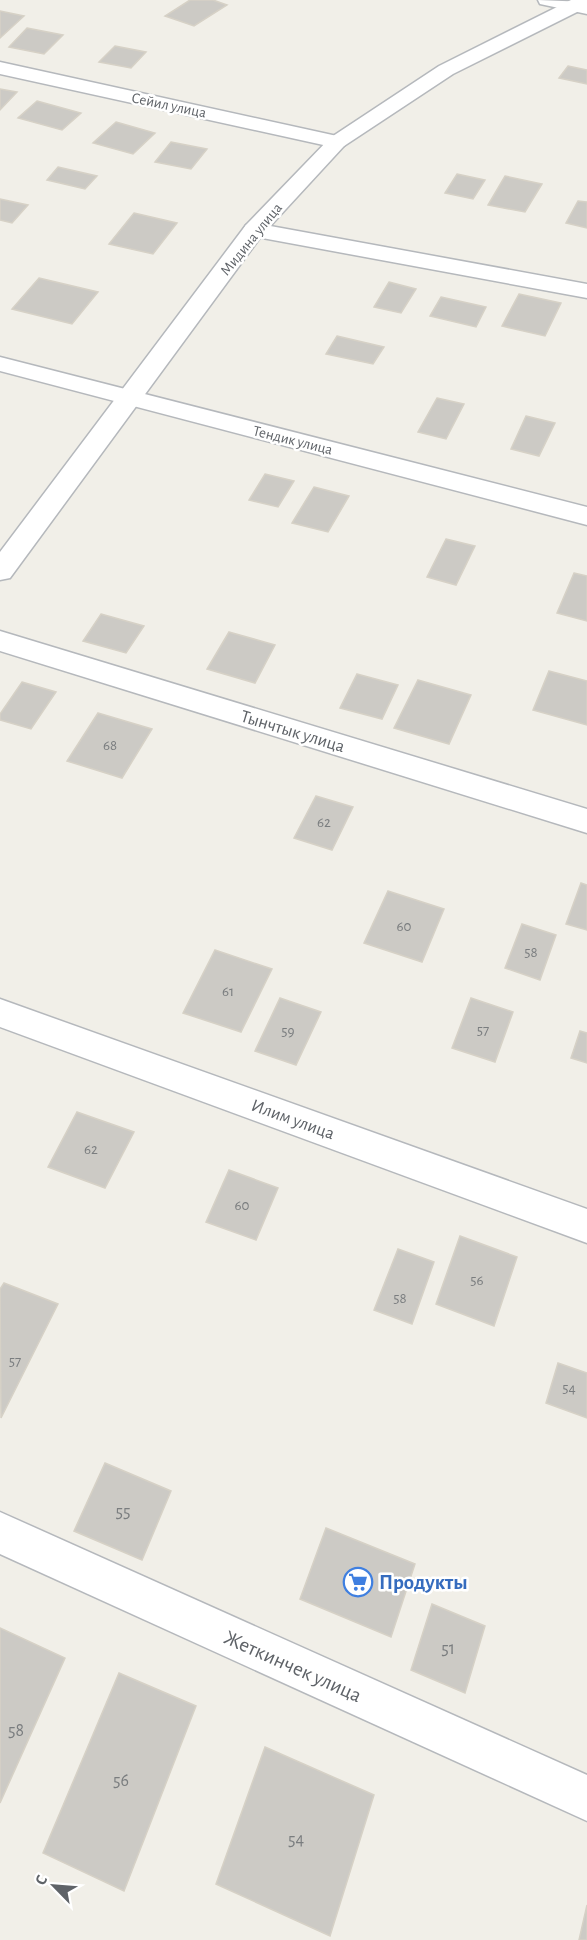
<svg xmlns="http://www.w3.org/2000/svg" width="587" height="1940" font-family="'Alegreya Sans',sans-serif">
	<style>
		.building { fill: #cccac5; stroke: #d6d1c6; stroke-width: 1.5 }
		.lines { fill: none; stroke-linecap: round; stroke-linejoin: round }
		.minor-casing { stroke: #b5b8bc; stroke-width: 3 }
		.tertiary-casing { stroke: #b5b8bc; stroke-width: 3 }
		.minor { fill: #fff; fill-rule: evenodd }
		.tertiary { fill: #fff; fill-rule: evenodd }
		.labels { text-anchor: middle; stroke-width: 5; stroke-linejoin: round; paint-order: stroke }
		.far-street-label { font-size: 15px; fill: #5f6368; stroke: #fff }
		.number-label { font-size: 15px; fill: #7a7d7f }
		.street-label { font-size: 18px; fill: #5f6368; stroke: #fff }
		.near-number-label { font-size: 18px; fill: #7a7d7f }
		.near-shop-label { font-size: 21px; font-weight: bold; fill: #366cbe; stroke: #fff; text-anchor: start }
		.near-street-label { font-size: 21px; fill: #5f6368; stroke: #fff }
	</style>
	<rect width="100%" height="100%" fill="#f1efe8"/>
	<g class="building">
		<polygon points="190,0 213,0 227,5 194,26 165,16"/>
		<polygon points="0,11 24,16 0,38"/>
		<polygon points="27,28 63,35 44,54 9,47"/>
		<polygon points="115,46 146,52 131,68 99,62"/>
		<polygon points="568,66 587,70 587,84 559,78"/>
		<polygon points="0,89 17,92 0,110"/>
		<polygon points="37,101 81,113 62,130 18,118"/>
		<polygon points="116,122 155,133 133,154 93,143"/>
		<polygon points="171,142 207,149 191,169 155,162"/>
		<polygon points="58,167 97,176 85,189 47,180"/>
		<polygon points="457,174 485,180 473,199 445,193"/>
		<polygon points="505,176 542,184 525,212 488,205"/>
		<polygon points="0,199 28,205 12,223 0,220"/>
		<polygon points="578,201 587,202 587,228 566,223"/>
		<polygon points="134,213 177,223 153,254 109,244"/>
		<polygon points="39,278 98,292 72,324 12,309"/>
		<polygon points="389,282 416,289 401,313 374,307"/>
		<polygon points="519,294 561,303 545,336 502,326"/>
		<polygon points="441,297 486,307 476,327 430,316"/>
		<polygon points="337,336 384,347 373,364 326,354"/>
		<polygon points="437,398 464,404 446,439 418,432"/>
		<polygon points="526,416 555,423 539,456 511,449"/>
		<polygon points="265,474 294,481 278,507 249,500"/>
		<polygon points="314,487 349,496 328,532 292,523"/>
		<polygon points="446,539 475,546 456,585 427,577"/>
		<polygon points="574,573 587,576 587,621 557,613"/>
		<polygon points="101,614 144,626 126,653 83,641"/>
		<polygon points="229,632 275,645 255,683 207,669"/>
		<polygon points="549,671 587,681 587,725 533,710"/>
		<polygon points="357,674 398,685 382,719 340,708"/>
		<polygon points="418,680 471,695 449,744 394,728"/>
		<polygon points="22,682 56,692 31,729 0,720 0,714"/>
		<polygon points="98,713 152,729 122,778 67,761"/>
		<polygon points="316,796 353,807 332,850 294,838"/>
		<polygon points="581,883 587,885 587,930 566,924"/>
		<polygon points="388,891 444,909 422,962 364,943"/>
		<polygon points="522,924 556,935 540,980 505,968"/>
		<polygon points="215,950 272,969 241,1032 183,1013"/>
		<polygon points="280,998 321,1012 296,1065 255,1051"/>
		<polygon points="471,998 513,1012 495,1062 452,1048"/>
		<polygon points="580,1031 587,1033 587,1063 571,1058"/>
		<polygon points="77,1112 134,1132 105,1188 48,1167"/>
		<polygon points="229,1170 278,1188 256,1240 206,1222"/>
		<polygon points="460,1236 517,1257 494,1326 436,1304"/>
		<polygon points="398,1249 434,1262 412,1324 374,1310"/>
		<polygon points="4,1283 58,1304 1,1418 0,1289"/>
		<polygon points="558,1363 587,1373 587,1418 546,1403"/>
		<polygon points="105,1463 171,1491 142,1560 74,1531"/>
		<polygon points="326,1528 415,1564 391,1637 300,1599"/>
		<polygon points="432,1604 485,1626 465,1693 411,1670"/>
		<polygon points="0,1628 65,1658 0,1803"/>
		<polygon points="119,1673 196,1706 124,1891 43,1853"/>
		<polygon points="265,1747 374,1795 330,1936 216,1884"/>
		<polygon points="587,1905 587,1940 579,1940"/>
	</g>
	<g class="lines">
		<g class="minor-casing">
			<g id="minor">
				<polygon points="538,0 587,2 587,14 540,4"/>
				<polygon points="0,62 337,136 344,138 347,142 344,146 337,148 0,74"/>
				<polygon points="254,223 587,284 587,298 246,235 243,230 246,225"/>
				<polygon points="0,357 587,507 587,525 0,371"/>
				<polygon points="0,631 587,809 587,833 0,651"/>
				<polygon points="0,999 587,1209 587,1243 0,1027"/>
				<polygon points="0,1512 587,1775 587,1821 0,1554"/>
			</g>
		</g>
		<g class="tertiary-casing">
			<polygon id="tertiary" points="571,0 587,0 587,7 453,74 344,146 262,235 10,578 0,580 0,552 246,225 330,138 439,66"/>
		</g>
		<use href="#minor" class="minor"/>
		<use href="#tertiary" class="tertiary"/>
	</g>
	<defs>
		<g id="supermarket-ring" transform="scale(1.5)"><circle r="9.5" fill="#fff" stroke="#3f7fe0" stroke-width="1.5"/><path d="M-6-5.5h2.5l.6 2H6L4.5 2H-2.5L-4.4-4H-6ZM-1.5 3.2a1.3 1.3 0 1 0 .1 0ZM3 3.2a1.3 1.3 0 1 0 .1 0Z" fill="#3f7fe0"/></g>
	</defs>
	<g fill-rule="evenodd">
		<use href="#supermarket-ring" x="358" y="1582"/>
	</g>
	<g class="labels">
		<g class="far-street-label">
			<text transform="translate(169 105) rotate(12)" y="5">Сейил улица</text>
			<text transform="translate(251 239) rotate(-51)" y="5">Мидина улица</text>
			<text transform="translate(293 440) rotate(14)" y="5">Тендик улица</text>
		</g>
		<g class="number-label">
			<text x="110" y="750">68</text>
			<text x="324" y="827">62</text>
			<text x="404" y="931">60</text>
			<text x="531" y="957">58</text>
			<text x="228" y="996">61</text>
			<text x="483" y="1035">57</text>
			<text x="288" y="1036">59</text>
			<text x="91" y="1154">62</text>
			<text x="242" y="1210">60</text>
			<text x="477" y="1285">56</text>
			<text x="400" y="1303">58</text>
			<text x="15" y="1366">57</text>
			<text x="569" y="1393">54</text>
		</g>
		<g class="street-label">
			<text transform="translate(293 731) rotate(17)" y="6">Тынчтык улица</text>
			<text transform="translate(293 1119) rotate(20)" y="6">Илим улица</text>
		</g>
		<g class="near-number-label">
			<text x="123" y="1517">55</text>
			<text x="448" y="1654">51</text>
			<text x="16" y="1736">58</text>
			<text x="121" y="1786">56</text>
			<text x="296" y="1845">54</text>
		</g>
		<g class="near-shop-label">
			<text x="379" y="1589">Продукты</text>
		</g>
		<g class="near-street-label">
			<text transform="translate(293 1666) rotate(24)" y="7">Жеткинчек улица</text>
		</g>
	</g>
	<g transform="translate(54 1886) rotate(295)" stroke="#ffffff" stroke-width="4.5" paint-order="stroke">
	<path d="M0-4.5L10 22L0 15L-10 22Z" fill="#5f6368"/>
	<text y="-9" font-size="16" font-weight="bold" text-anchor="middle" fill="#5f6368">С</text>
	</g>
</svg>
